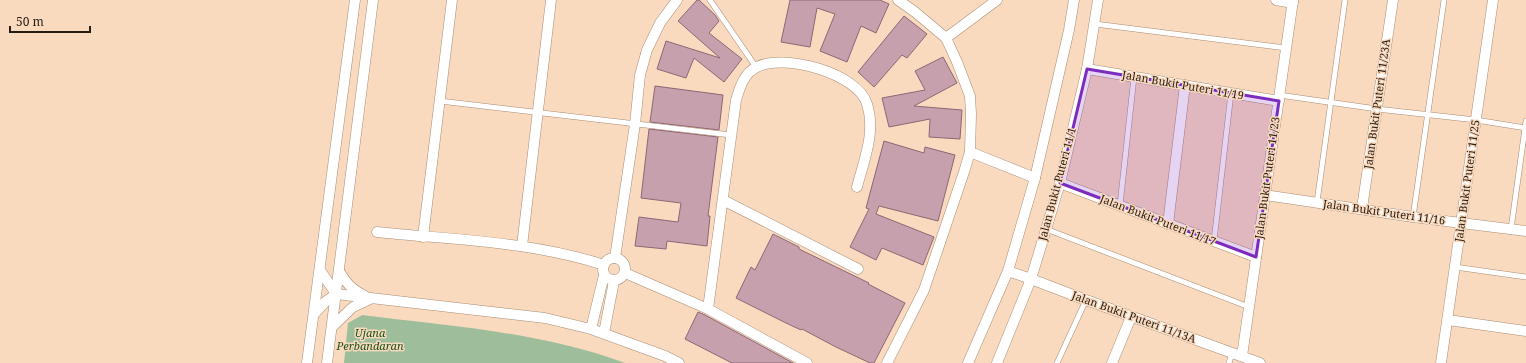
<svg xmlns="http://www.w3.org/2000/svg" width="1526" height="363" font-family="'Noto Serif',serif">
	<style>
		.green { fill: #9ebd9b }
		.building { fill: #c7a0ad; stroke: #8c6774 }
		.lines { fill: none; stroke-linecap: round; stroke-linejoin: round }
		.service-casing { stroke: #a88c73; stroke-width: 6 }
		.minor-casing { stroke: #a88c73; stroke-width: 11 }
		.service { stroke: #fff; stroke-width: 5 }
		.minor { stroke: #fff; stroke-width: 10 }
		.marked { fill: #7b2cbf; fill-opacity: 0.2; stroke: #7b2cbf; stroke-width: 3; stroke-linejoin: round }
		.labels { text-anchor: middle; stroke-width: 3; stroke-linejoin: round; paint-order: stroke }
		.street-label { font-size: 11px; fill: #271c12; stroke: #f9dabf }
		.park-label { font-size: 11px; font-style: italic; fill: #185016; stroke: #f9dabf }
	</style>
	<rect width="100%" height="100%" fill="#f9dabf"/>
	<path class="green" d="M362 315C450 326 541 332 625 363H344L348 323Z"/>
	<g class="building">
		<polygon points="697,0 699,0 715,15 719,21 709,33 742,59 724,82 694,58 686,78 657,69 666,41 720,58 678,21"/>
		<polygon points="790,0 880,0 889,4 876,33 861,26 847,62 820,51 835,14 817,8 810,47 781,42"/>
		<polygon points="904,16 927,34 907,58 902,55 874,87 858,72"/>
		<polygon points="943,57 957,83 914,106 962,110 960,139 929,137 930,119 889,127 882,98 925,90 915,71"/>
		<polygon points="655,86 723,95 719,130 650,122"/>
		<polygon points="649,129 718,137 708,216 710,216 707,246 667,241 666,249 635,246 639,217 678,222 681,203 641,198"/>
		<polygon points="884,141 924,153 925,147 955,155 938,221 879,206 876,214 934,237 923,265 882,248 876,260 850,247 869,209 866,208"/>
		<polygon points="773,234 799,247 799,249 869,283 868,284 905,303 874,363 870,363 836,347 802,329 801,330 786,323 736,298 751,267 755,270"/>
		<polygon points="698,312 705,315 793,363 732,363 685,339"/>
	</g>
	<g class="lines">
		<g class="service-casing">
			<g id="service">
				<polyline points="710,0 756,67"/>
				<polyline points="1095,24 1286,48"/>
				<polyline points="1279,95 1377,109 1476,120 1526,128"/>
				<polyline points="440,101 731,135"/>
				<polyline points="1317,202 1345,0"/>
				<polyline points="1120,205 1134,77"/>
				<polyline points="1413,217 1444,0"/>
				<polyline points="1046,229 1249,307"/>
				<polyline points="1511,229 1526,121"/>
				<polyline points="1214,241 1231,93"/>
				<polyline points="1455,267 1526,277"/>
				<polyline points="1057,363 1086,300"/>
				<polyline points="1229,363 1232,353"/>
			</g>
		</g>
		<g class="minor-casing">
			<g id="minor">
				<polyline points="1276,0 1293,3"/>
				<polyline points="946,38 997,0"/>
				<polyline points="1087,69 1279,101"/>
				<polyline points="970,152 1035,178"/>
				<polyline points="1060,183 1256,257"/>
				<polyline points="1265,195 1413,217 1526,231"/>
				<polyline points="723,200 858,269"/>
				<polyline points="1362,208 1393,0"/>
				<polyline points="1168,224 1185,85"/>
				<path d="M377 232C453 240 531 241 604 265"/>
				<polyline points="423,237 452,0"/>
				<polyline points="522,246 551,0"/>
				<circle cx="614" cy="269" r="11"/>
				<polyline points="615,258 635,124 640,75 647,50 660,23 677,0"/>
				<polyline points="320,270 336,294"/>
				<path d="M339 271C347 284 351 289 365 296"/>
				<polyline points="1008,271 1031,279 1086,300 1260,363"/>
				<polyline points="625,273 708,309 807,363"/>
				<path d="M708 309 736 100C740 87 744 73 757 67 783 53 858 73 867 104 876 132 864 160 857 187"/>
				<polyline points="314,314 325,302 336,294 545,318 591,329 665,356 679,363"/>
				<polyline points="1448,320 1526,331"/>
				<polyline points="332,327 353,307 370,299"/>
				<polyline points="591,329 604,275"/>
				<polyline points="604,333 614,281"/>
				<polyline points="1242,356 1293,0"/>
				<polyline points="307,363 355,0"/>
				<polyline points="327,363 373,0"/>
				<polyline points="887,363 924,290 964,172 970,152 971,114 970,96 957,62 946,38 915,12 898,0"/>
				<polyline points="968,363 1008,271 1035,178 1069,30 1074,0"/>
				<polyline points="997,363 1031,279 1060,183 1087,69 1098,0"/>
				<polyline points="1112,363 1131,317"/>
				<polyline points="1441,363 1493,0"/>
			</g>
		</g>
		<use href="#service" class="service"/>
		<use href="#minor" class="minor"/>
	</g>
	<path class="marked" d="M1087 69 1279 101 1256 257 1060 183Z"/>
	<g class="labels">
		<g class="street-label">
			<text transform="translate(1183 85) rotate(10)" y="4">Jalan Bukit Puteri 11/19</text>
			<text transform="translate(1377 104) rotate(-82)" y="4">Jalan Bukit Puteri 11/23A</text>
			<text transform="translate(1267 178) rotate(-82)" y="4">Jalan Bukit Puteri 11/23</text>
			<text transform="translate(1467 181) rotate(-82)" y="4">Jalan Bukit Puteri 11/25</text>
			<text transform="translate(1057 184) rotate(-75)" y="4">Jalan Bukit Puteri 11/1</text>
			<text transform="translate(1384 212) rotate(8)" y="4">Jalan Bukit Puteri 11/16</text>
			<text transform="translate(1158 220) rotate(21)" y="4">Jalan Bukit Puteri 11/17</text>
			<text transform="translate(1134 317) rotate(20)" y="4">Jalan Bukit Puteri 11/13A</text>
		</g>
		<g class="park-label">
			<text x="370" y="337">Ujana<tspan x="370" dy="13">Perbandaran</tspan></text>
		</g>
	</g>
	<path d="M10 26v6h80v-6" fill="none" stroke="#271c12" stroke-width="2"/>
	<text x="16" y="26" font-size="12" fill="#271c12" stroke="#f9dabf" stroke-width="3" paint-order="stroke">50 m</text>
</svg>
